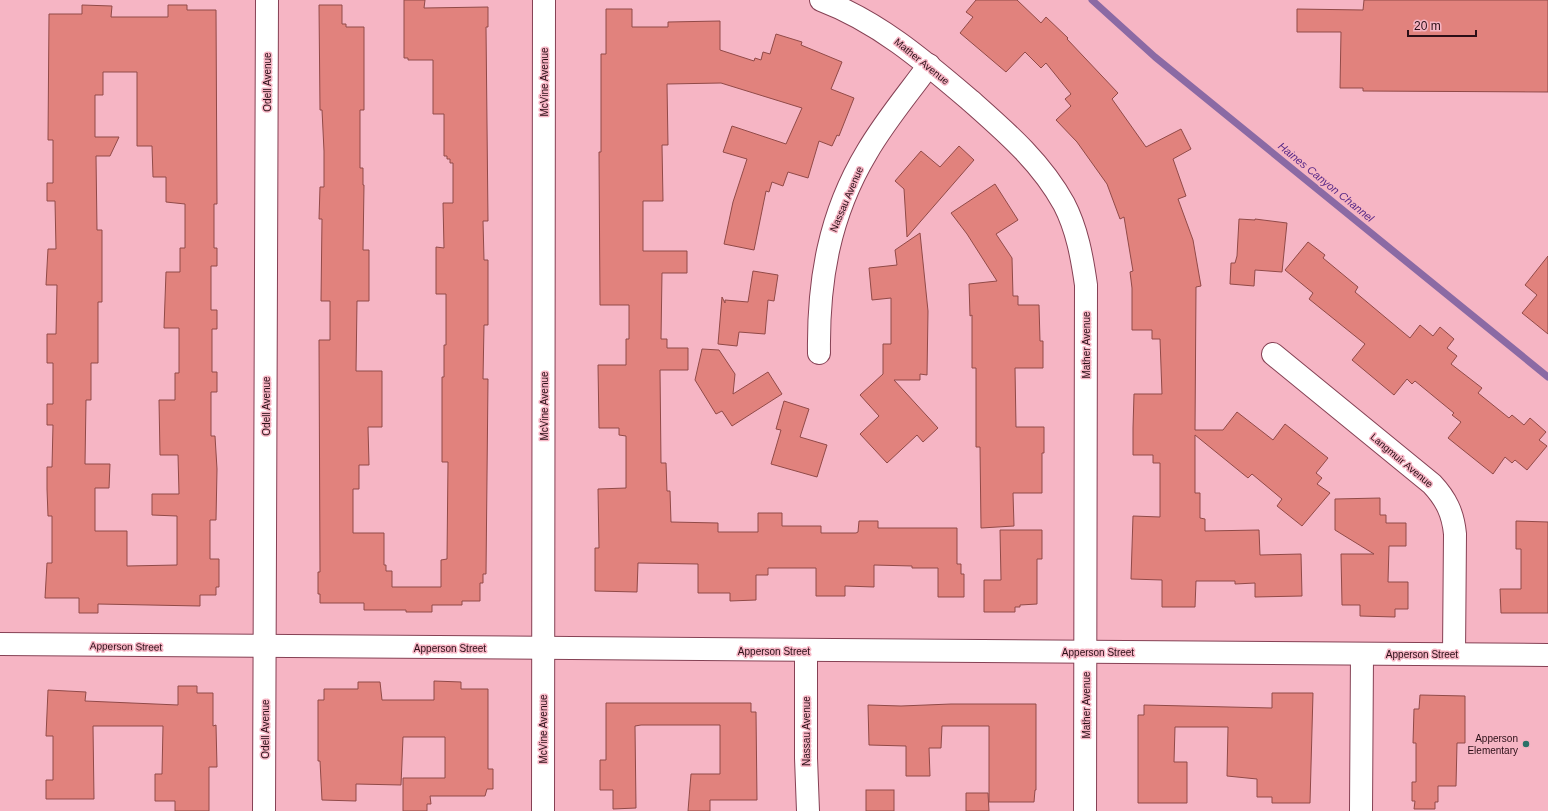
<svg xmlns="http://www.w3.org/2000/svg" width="1548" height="811" font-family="Helvetica,sans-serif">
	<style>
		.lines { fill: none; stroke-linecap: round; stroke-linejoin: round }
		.stream { stroke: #8b6aa4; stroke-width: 7 }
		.building { fill: #e1827d; stroke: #914a48; fill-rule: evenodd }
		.minor-casing { stroke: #854154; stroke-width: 24 }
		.minor { stroke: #fff; stroke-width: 22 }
		.poi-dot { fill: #2a7168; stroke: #f6b5c4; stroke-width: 1.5 }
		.labels { text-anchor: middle; stroke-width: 3; stroke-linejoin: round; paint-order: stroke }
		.street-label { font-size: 10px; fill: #2b0f17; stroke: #f6b5c4 }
		.poi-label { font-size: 10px; fill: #2b0f17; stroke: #f6b5c4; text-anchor: end }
		.water-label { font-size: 11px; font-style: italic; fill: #592a87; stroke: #f6b5c4 }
	</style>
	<rect width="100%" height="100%" fill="#f6b5c4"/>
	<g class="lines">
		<polyline class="stream" points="1092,0 1155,57 1548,377"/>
	</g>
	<g class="building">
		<polygon points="404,0 425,0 424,8 488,7 488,27 486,27 488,221 483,221 484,260 488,260 488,325 484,325 483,379 488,379 486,574 483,574 483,583 480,583 480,601 462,601 462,605 432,605 432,612 406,612 406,610 364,610 364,603 320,603 320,594 318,594 318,572 320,572 319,340 330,340 330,301 321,301 322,219 319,219 320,187 324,187 324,151 322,110 320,110 319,5 342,5 342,24 346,24 346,27 364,27 364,110 360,110 360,168 363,168 363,185 364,185 363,250 369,250 369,301 357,301 356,371 382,371 382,427 368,427 369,465 359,465 359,489 353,489 353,533 384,533 384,565 386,565 386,571 392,571 392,587 441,587 441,560 447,559 448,462 442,462 442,377 444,377 444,345 446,345 446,294 436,294 436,247 444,248 443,203 453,203 453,163 450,163 450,159 447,159 447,156 444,156 444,114 433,114 433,60 408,60 408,58 404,58"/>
		<polygon points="976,0 1017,0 1041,23 1046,17 1068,38 1067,39 1118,93 1112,99 1146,147 1181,129 1191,149 1173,159 1186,196 1178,199 1193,240 1201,286 1196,287 1195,430 1223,430 1237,412 1273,440 1285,424 1328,458 1316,473 1322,478 1317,484 1330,493 1302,526 1277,506 1282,499 1252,474 1248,478 1195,435 1195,493 1200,493 1200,518 1205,519 1205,531 1259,530 1260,555 1301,554 1302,596 1255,597 1255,583 1235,584 1235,581 1196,581 1195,607 1162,607 1162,580 1131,579 1133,516 1160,517 1160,463 1153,463 1153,455 1133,455 1133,428 1134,394 1162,394 1160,339 1152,339 1152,330 1132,330 1132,288 1130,272 1133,271 1124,217 1120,219 1107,184 1077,142 1056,120 1071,106 1065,99 1071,94 1046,63 1041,68 1025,52 1006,72 960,33 973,17 966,12"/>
		<polygon points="1364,0 1548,0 1548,92 1363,91 1363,88 1340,88 1341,32 1297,32 1297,9 1363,10"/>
		<path d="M82 5 112 6 111 17H168V5H187V10H216L217 204H214V248H217V266H211V310H217V329H212V372H217V392H211V436H215L217 469 216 520H210V559H219V587H216V595H200V606L98 604V613H79V598H45L47 563H52V516H48L47 489V467H52L53 425H47V404H53V363H47V334H56L57 285H46L48 249H56L55 201H47V183H53V140H48L49 14H82ZM103 72H137V146H152L153 177H166V202L185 204V248H180V272H166L164 328H179V373H175V400H159L160 455H178L179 494H152V515L177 516V565L127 566V531H95V488H109L110 464H85L86 400H91V363H98V302H102V230H97L96 156H110L119 137H95V95H103Z"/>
		<polygon points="606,9 632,9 632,27 668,27 668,22 720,21 720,50 754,61 755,58 761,60 763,52 770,54 776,34 802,42 801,45 842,62 831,89 854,98 839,136 837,135 832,146 819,141 808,178 788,172 783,186 772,182 769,192 766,191 754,250 724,244 733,202 747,159 723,152 732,126 786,144 802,108 721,83 667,84 668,145 662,145 663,201 643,201 643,251 687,251 687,273 662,273 661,339 667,339 667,348 688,348 688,370 660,370 661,463 666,463 667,491 670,491 671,522 718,523 718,532 758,532 758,513 782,513 782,526 821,526 821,533 856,533 858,532 859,521 878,521 878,528 957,528 957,564 961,564 961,574 964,574 964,597 938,597 938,568 912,568 912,566 874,565 874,587 845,586 845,596 816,596 816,568 768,568 768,575 756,575 756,600 730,601 730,593 698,593 698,564 638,563 637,592 595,591 595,548 599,548 598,489 626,488 626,436 619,435 619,428 599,428 598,365 626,365 626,339 629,339 629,305 600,305 599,152 601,152 601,54 606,54"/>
		<polygon points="959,146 974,160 907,237 904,189 895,181 921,151 940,167"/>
		<polygon points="995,184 1018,220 996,234 1012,258 1013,296 1018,296 1018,305 1039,305 1040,341 1043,341 1043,368 1015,368 1016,427 1044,427 1044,453 1042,453 1042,493 1013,493 1014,526 981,528 980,447 976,447 976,368 972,368 972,315 970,316 969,284 997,281 967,234 951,213"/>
		<polygon points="1239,219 1255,220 1255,219 1287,223 1282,272 1255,270 1254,286 1230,284 1231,263 1235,263 1237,256"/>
		<polygon points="920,233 928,311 927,375 920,374 920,380 894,380 938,428 923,442 917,435 887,463 860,434 879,416 860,395 883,374 883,344 891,344 891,298 872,300 869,268 897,265 895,250"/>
		<polygon points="1308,242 1325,255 1323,258 1358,287 1355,292 1410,338 1420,325 1433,336 1440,327 1454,339 1447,348 1457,356 1451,364 1482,388 1478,393 1509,418 1512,415 1524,425 1530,418 1546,432 1539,440 1547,446 1527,470 1515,460 1512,463 1505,457 1493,474 1448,438 1461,422 1452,415 1454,413 1415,381 1412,384 1407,379 1394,395 1352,360 1365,344 1309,299 1313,293 1285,270"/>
		<polygon points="1548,256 1548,334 1522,313 1537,295 1525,285"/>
		<polygon points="753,271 778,275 774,301 768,300 765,334 739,332 737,346 718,344 722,297 725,303 725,300 748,302"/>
		<polygon points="702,349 719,350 735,374 733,394 768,372 782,394 732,426 722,411 716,414 695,380"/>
		<polygon points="784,401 809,409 800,437 827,445 817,477 771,464 781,430 776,429"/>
		<polygon points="1380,498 1380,515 1386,515 1386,523 1406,523 1406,546 1389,546 1388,582 1408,582 1408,609 1395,609 1395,617 1360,616 1360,605 1342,605 1341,554 1374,554 1335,530 1335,499"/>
		<polygon points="1516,521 1548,522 1548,613 1501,613 1500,589 1521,589 1521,549 1516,549"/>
		<polygon points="1000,530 1042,530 1042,559 1037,559 1037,604 1020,605 1020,607 1015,607 1015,612 984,612 984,580 1001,580"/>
		<polygon points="434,681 461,682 461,689 488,689 488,769 493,769 493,789 487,789 485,796 430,796 431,804 427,804 427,811 403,811 403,778 445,778 445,737 403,737 401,785 356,784 356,801 322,800 320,761 318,761 318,700 324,700 324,689 358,689 358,682 380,682 382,700 434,700"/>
		<polygon points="178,686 197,686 197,693 213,693 213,726 216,725 217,767 209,767 209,811 175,811 175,801 155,801 155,774 162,774 163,726 93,726 94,799 46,799 46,780 53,780 53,736 46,736 48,690 86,692 85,701 178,705"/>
		<polygon points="1272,693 1313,693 1310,803 1272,803 1272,797 1257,797 1257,779 1227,776 1228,727 1175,727 1174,762 1187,762 1187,803 1138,803 1138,715 1144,715 1144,705 1272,708"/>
		<polygon points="1420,695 1465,696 1465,743 1457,743 1456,786 1438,786 1438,802 1435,802 1435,809 1414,809 1415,801 1412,801 1412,782 1416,782 1416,743 1413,743 1414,709 1419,709"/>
		<polygon points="606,703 751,703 751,712 756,712 757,800 710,800 710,811 688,811 691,774 720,774 720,725 641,725 635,726 636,808 613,809 613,790 600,790 600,760 606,760"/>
		<polygon points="951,704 1036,704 1036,790 1035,790 1034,802 989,802 989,726 942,726 941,748 929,748 930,776 906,776 906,746 869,745 868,705 901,706"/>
		<rect x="866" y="790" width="28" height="21"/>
		<polygon points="966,793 988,793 989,811 966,811"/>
	</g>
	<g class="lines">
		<g class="minor-casing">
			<g id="minor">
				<path d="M821 0C879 22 924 61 971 101 1006 132 1041 162 1064 204 1077 229 1082 257 1086 285L1085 811"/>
				<path d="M819 353C818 281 829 215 867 152 885 121 908 94 929 65"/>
				<path d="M1273 354 1432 484C1446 499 1453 513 1455 534L1454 654"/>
				<polyline points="0,644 1548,655"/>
				<polyline points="806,651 806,758 808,811"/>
				<polyline points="264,811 267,0"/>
				<polyline points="543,811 544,0"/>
				<polyline points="1361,811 1362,654"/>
			</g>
		</g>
		<use href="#minor" class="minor"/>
	</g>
	<circle class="poi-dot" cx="1526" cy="744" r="4"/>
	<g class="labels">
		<g class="street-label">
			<text transform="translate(922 61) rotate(39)" y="4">Mather Avenue</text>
			<text transform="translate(267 82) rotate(-90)" y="4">Odell Avenue</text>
			<text transform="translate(544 82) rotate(-90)" y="4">McVine Avenue</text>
			<text transform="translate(846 199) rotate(-67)" y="4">Nassau Avenue</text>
			<text transform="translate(1086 345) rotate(-90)" y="4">Mather Avenue</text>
			<text transform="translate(266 406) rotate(-90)" y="4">Odell Avenue</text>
			<text transform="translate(544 406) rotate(-90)" y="4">McVine Avenue</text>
			<text transform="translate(1402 460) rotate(40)" y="4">Langmuir Avenue</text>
			<text transform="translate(126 646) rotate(1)" y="4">Apperson Street</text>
			<text x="450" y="652">Apperson Street</text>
			<text x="774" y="655">Apperson Street</text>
			<text x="1098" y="656">Apperson Street</text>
			<text x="1422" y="658">Apperson Street</text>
			<text transform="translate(1086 705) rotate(-90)" y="4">Mather Avenue</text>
			<text transform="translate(265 729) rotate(-90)" y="4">Odell Avenue</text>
			<text transform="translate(543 729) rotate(-90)" y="4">McVine Avenue</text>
			<text transform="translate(806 731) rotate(-90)" y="4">Nassau Avenue</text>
		</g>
		<g class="poi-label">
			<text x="1518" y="742">Apperson<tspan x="1518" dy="12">Elementary</tspan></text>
		</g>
		<g class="water-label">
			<text transform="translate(1326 182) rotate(39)" y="4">Haines Canyon Channel</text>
		</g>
	</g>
	<path d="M1408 30v6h68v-6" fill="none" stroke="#2b0f17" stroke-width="2"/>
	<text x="1414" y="30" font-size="12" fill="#2b0f17" stroke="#f6b5c4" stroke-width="3" paint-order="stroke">20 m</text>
</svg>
